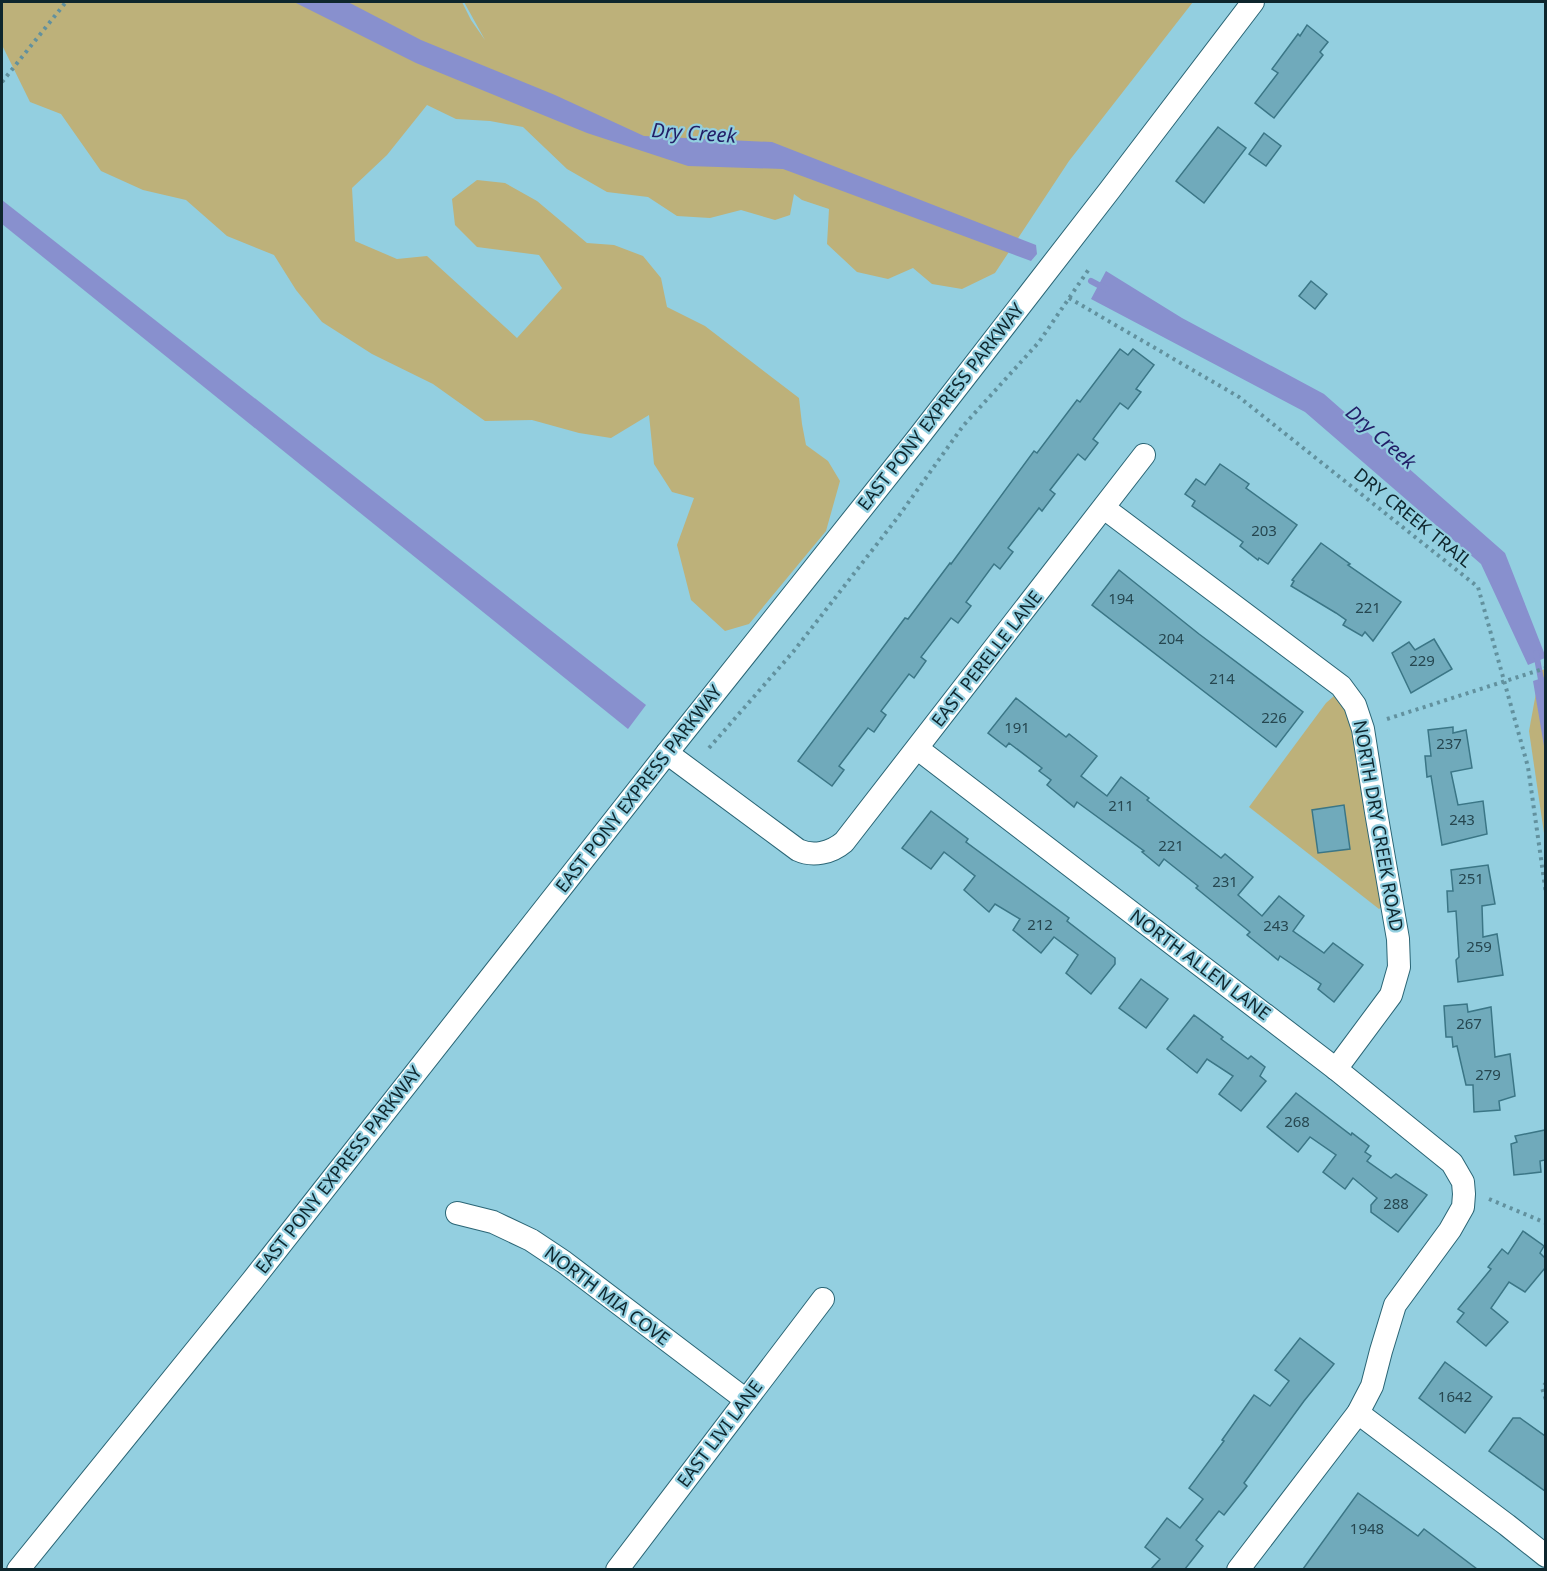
<svg xmlns="http://www.w3.org/2000/svg" width="1547" height="1571" font-family="'Noto Sans',sans-serif">
	<style>
		.green { fill: #bdb17a }
		.water { fill: #8890ce }
		.lines { fill: none; stroke-linecap: round; stroke-linejoin: round }
		.stream { stroke: #8890ce; stroke-width: 6 }
		.building { fill: #70aabb; stroke: #3b7686; stroke-width: 1.5 }
		.minor-casing { stroke: #2a6575; stroke-width: 24 }
		.path { stroke: #62919e; stroke-width: 4; stroke-dasharray: 3 4.5; stroke-linecap: butt }
		.minor { stroke: #fff; stroke-width: 22 }
		.labels { text-anchor: middle; stroke-width: 4.5; stroke-linejoin: round; paint-order: stroke }
		.number-label { font-size: 15px; fill: #264750 }
		.street-label { font-size: 18px; fill: #0e262d; stroke: #93cfe0 }
		.water-label { font-size: 20px; font-style: italic; fill: #221f67; stroke: #93cfe0 }
	</style>
	<rect width="100%" height="100%" fill="#93cfe0"/>
	<g class="green">
		<polygon points="2,2 462,2 471,20 485,40 464,2 1193,2 1069,161 995,273 962,289 932,284 913,268 888,279 857,272 827,244 829,209 802,200 794,194 790,215 775,220 741,210 710,218 677,216 648,197 607,192 567,169 523,127 490,121 456,119 427,105 387,155 352,188 355,241 397,259 427,256 517,338 562,288 539,255 477,247 455,225 452,199 477,180 505,183 537,201 587,243 614,245 643,256 661,278 667,307 705,326 799,398 802,424 806,445 828,461 840,481 826,531 749,624 725,631 691,600 677,545 694,498 672,492 654,464 649,415 611,438 579,433 532,420 485,421 433,384 372,354 322,322 296,290 274,255 227,236 186,200 143,190 101,171 61,114 30,102 2,45"/>
		<polygon points="1545,669 1545,840 1529,731 1540,671"/>
		<polygon points="1334,696 1352,720 1382,907 1379,909 1249,807 1326,703"/>
	</g>
	<g class="water">
		<polygon points="294,2 348,2 421,40 555,95 644,136 772,142 1036,245 1037,254 1031,261 783,169 688,166 587,133 416,63"/>
		<polygon points="2,200 646,705 628,729 2,224"/>
		<polygon points="1106,271 1182,318 1324,394 1505,553 1545,655 1545,658 1528,665 1481,564 1305,412 1091,299"/>
		<polygon points="1545,677 1546,677 1545,752 1533,681"/>
	</g>
	<g class="lines">
		<g class="stream">
			<polyline points="1091,281 1106,289"/>
			<polyline points="1536,653 1542,685"/>
		</g>
	</g>
	<g class="building">
		<polygon points="1307,25 1328,42 1320,52 1323,55 1274,118 1255,103 1278,73 1272,69 1298,34 1300,36"/>
		<polygon points="1218,127 1246,148 1204,203 1176,181"/>
		<polygon points="1264,133 1281,146 1266,166 1249,154"/>
		<polygon points="1311,281 1327,294 1315,309 1299,296"/>
		<polygon points="1120,349 1128,355 1133,349 1154,365 1136,389 1141,392 1128,409 1120,403 1093,439 1098,443 1085,460 1078,454 1050,490 1055,494 1042,511 1039,508 1008,548 1013,552 1000,569 994,564 966,602 971,606 958,623 951,618 921,657 926,661 914,678 909,674 881,711 886,715 874,732 868,728 839,766 844,770 832,786 798,761 905,618 908,619 950,563 951,564 1034,451 1037,453 1077,400 1080,402"/>
		<polygon points="1220,464 1249,484 1246,488 1297,525 1268,564 1259,558 1258,560 1240,546 1243,542 1192,506 1195,501 1185,494 1196,479 1205,485"/>
		<polygon points="1321,543 1350,564 1348,565 1401,602 1373,641 1365,632 1362,636 1343,625 1346,620 1336,613 1291,586 1294,581 1292,580"/>
		<polygon points="1119,570 1199,634 1303,712 1276,747 1092,605"/>
		<polygon points="1434,639 1452,669 1411,693 1392,653 1409,642 1415,650"/>
		<polygon points="1016,698 1066,737 1069,734 1097,756 1081,776 1107,796 1121,777 1149,798 1147,800 1221,858 1225,854 1253,877 1238,895 1262,916 1279,896 1304,916 1293,931 1324,953 1333,943 1363,965 1334,1002 1318,989 1321,984 1280,956 1278,960 1247,935 1250,932 1196,888 1198,886 1164,859 1159,866 1142,852 1144,851 1077,802 1074,807 1047,785 1051,780 1039,771 1042,768 1009,743 1006,747 988,733"/>
		<polygon points="1453,727 1453,733 1466,730 1472,768 1451,772 1458,805 1483,801 1487,834 1442,845 1431,776 1427,777 1425,756 1431,756 1428,730"/>
		<polygon points="1344,805 1350,849 1318,853 1312,810"/>
		<polygon points="931,811 968,839 966,842 1069,918 1067,921 1115,958 1115,964 1091,994 1066,973 1078,955 1054,937 1041,953 1013,930 1020,919 995,904 989,912 964,890 975,876 944,852 931,869 902,848"/>
		<polygon points="1488,865 1495,904 1482,906 1483,937 1497,934 1503,975 1458,982 1456,960 1459,957 1456,911 1448,912 1447,891 1453,891 1451,870"/>
		<polygon points="1141,979 1168,999 1146,1028 1119,1008"/>
		<polygon points="1467,1004 1468,1012 1491,1007 1495,1057 1510,1054 1515,1096 1499,1101 1500,1110 1474,1112 1473,1085 1466,1085 1457,1046 1453,1047 1452,1037 1446,1037 1444,1006"/>
		<polygon points="1194,1015 1223,1037 1221,1039 1248,1059 1251,1056 1265,1067 1260,1076 1266,1081 1241,1111 1219,1094 1233,1076 1207,1059 1197,1073 1167,1049"/>
		<polygon points="1296,1093 1351,1135 1352,1133 1369,1146 1365,1152 1371,1156 1367,1161 1391,1178 1396,1174 1427,1195 1398,1232 1371,1212 1371,1205 1377,1198 1353,1178 1345,1189 1323,1172 1336,1155 1310,1137 1298,1152 1267,1127"/>
		<polygon points="1545,1130 1545,1160 1540,1161 1541,1172 1514,1175 1511,1144 1517,1142 1515,1136"/>
		<polygon points="1523,1231 1544,1246 1540,1253 1545,1258 1545,1268 1525,1292 1509,1282 1491,1308 1508,1322 1486,1346 1457,1322 1464,1313 1458,1309 1491,1269 1488,1267 1502,1249 1508,1254"/>
		<polygon points="1300,1338 1334,1364 1304,1401 1244,1483 1247,1486 1224,1515 1219,1511 1196,1540 1203,1546 1185,1569 1151,1569 1160,1559 1145,1547 1167,1518 1180,1528 1203,1499 1189,1488 1224,1441 1222,1440 1254,1395 1270,1406 1289,1381 1275,1370"/>
		<polygon points="1445,1362 1492,1397 1465,1433 1419,1398"/>
		<polygon points="1513,1418 1520,1418 1545,1436 1545,1491 1489,1451"/>
		<polygon points="1358,1493 1418,1536 1424,1529 1477,1569 1303,1569"/>
	</g>
	<g class="lines">
		<g class="minor-casing">
			<g id="minor">
				<polyline points="1104,508 1341,686 1355,705 1363,729 1376,812 1398,939 1399,967 1391,995 1336,1069"/>
				<polyline points="918,749 1336,1069 1452,1163 1463,1182 1464,1194 1463,1207 1450,1230 1395,1305 1381,1351 1372,1386 1358,1413 1238,1570"/>
				<path d="M667 753 798 850C813 857 831 853 844 842L1144 455"/>
				<polyline points="457,1213 493,1222 531,1240 564,1262 746,1400"/>
				<polyline points="1358,1413 1507,1525 1546,1556"/>
				<polyline points="18,1570 252,1281 667,753 917,439 1109,191 1253,2"/>
				<polyline points="617,1570 823,1299"/>
			</g>
		</g>
		<g class="path">
			<polyline points="2,82 66,2"/>
			<polyline points="1069,298 1239,397 1478,587 1528,767 1546,894"/>
			<polyline points="1387,719 1546,668"/>
			<polyline points="709,748 793,652 898,517 963,426 1039,342 1089,269"/>
			<polyline points="1489,1199 1546,1223"/>
			<polyline points="1546,1383 1542,1388 1546,1400"/>
		</g>
		<use href="#minor" class="minor"/>
	</g>
	<g class="labels">
		<g class="number-label">
			<text x="1264" y="536">203</text>
			<text x="1121" y="604">194</text>
			<text x="1368" y="613">221</text>
			<text x="1171" y="644">204</text>
			<text x="1422" y="666">229</text>
			<text x="1222" y="684">214</text>
			<text x="1274" y="723">226</text>
			<text x="1017" y="733">191</text>
			<text x="1449" y="749">237</text>
			<text x="1121" y="811">211</text>
			<text x="1462" y="825">243</text>
			<text x="1171" y="851">221</text>
			<text x="1471" y="884">251</text>
			<text x="1225" y="887">231</text>
			<text x="1040" y="930">212</text>
			<text x="1276" y="931">243</text>
			<text x="1479" y="952">259</text>
			<text x="1469" y="1029">267</text>
			<text x="1488" y="1080">279</text>
			<text x="1297" y="1127">268</text>
			<text x="1396" y="1209">288</text>
			<text x="1455" y="1402">1642</text>
			<text x="1367" y="1534">1948</text>
		</g>
		<g class="street-label">
			<text transform="translate(941 407) rotate(-52)" y="6">EAST PONY EXPRESS PARKWAY</text>
			<text transform="translate(1413 518) rotate(39)" y="6">DRY CREEK TRAIL</text>
			<text transform="translate(987 659) rotate(-52)" y="6">EAST PERELLE LANE</text>
			<text transform="translate(639 789) rotate(-52)" y="6">EAST PONY EXPRESS PARKWAY</text>
			<text transform="translate(1378 826) rotate(80)" y="6">NORTH DRY CREEK ROAD</text>
			<text transform="translate(1200 965) rotate(37)" y="6">NORTH ALLEN LANE</text>
			<text transform="translate(339 1170) rotate(-52)" y="6">EAST PONY EXPRESS PARKWAY</text>
			<text transform="translate(607 1296) rotate(37)" y="6">NORTH MIA COVE</text>
			<text transform="translate(720 1434) rotate(-53)" y="6">EAST LIVI LANE</text>
		</g>
		<g class="water-label">
			<text transform="translate(694 133) rotate(4)" y="7">Dry Creek</text>
			<text transform="translate(1381 437) rotate(41)" y="7">Dry Creek</text>
		</g>
	</g>
	<rect width="1547" height="1571" fill="none" stroke="#0e262d" stroke-width="6"/>
</svg>
